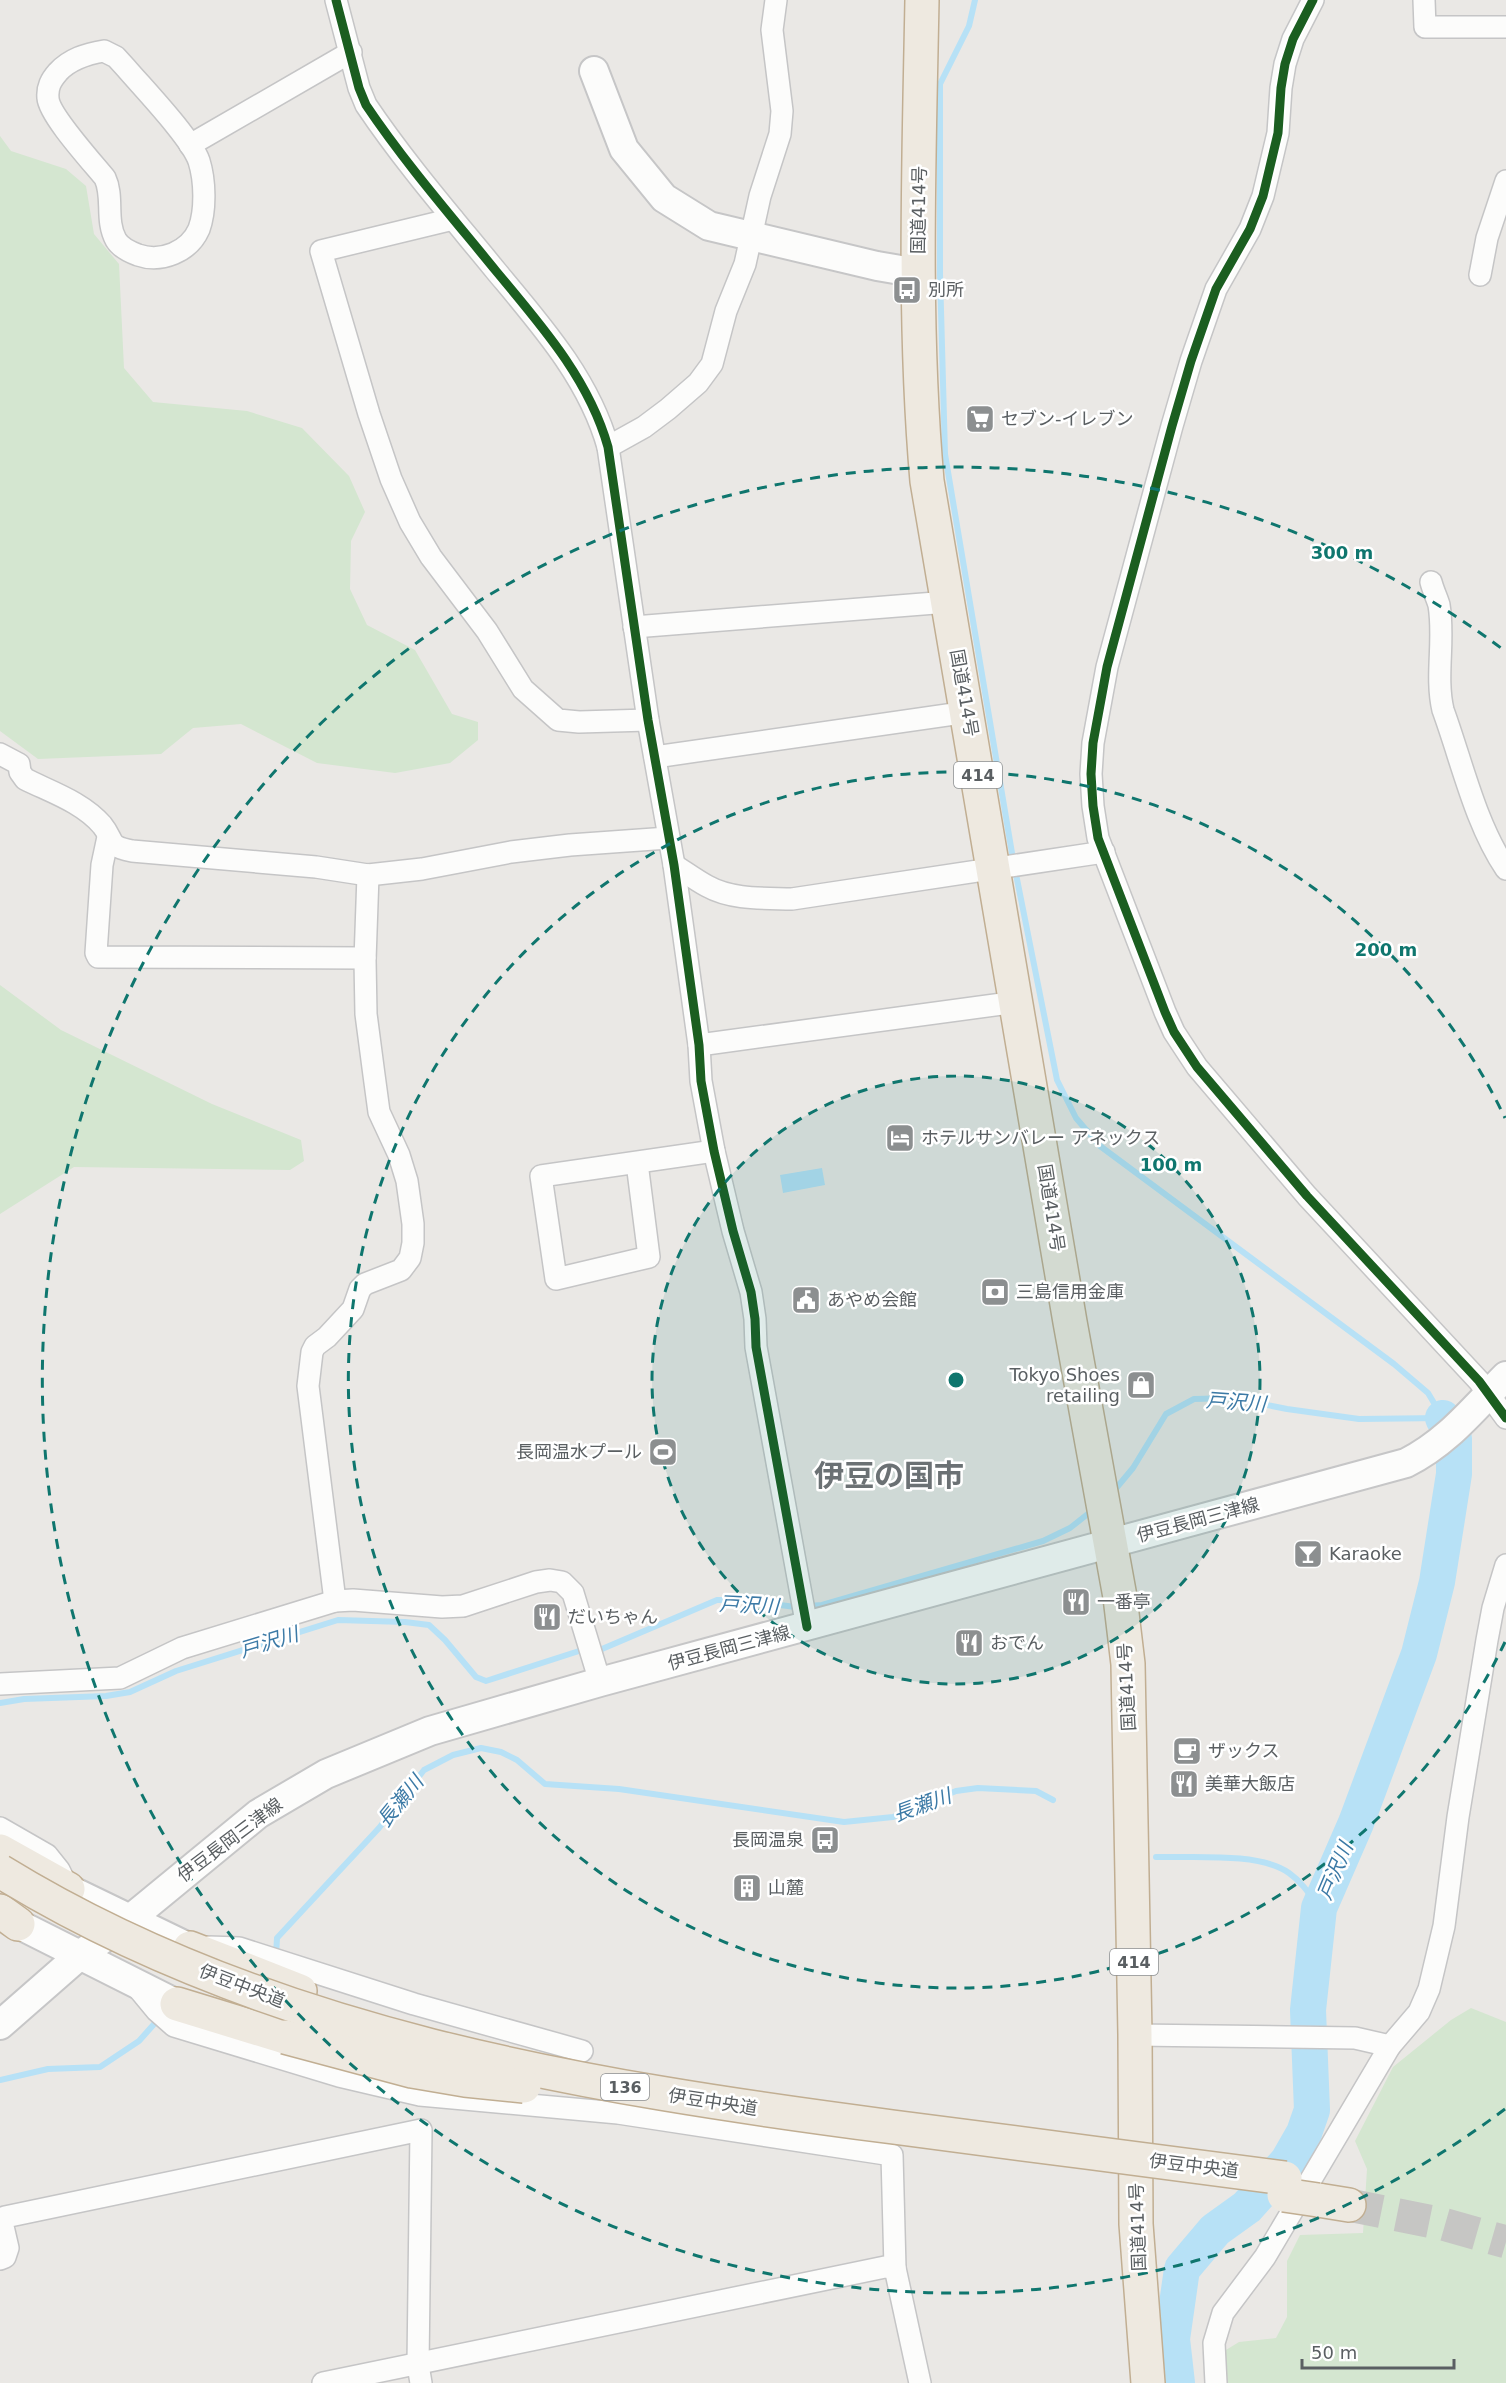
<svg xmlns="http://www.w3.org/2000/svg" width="1506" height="2383" font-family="'DejaVu Sans','Noto Sans JP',sans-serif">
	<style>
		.green { fill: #d4e6d0 }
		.water { fill: #b7e1f6 }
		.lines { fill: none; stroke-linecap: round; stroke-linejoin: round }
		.stream { stroke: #b7e1f6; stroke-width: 6 }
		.river { stroke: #b7e1f6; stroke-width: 36 }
		.highway-tunnel { stroke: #c6c6c4; stroke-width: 33; stroke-dasharray: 33 16; stroke-linecap: butt }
		.street-casing { stroke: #c5c5c6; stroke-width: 24 }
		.secondary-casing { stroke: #c6c6c7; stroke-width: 32 }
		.highway-casing { stroke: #c1ae92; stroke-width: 36 }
		.street { stroke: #fcfcfb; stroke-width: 21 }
		.secondary { stroke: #fcfcfb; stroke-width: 28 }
		.highway { stroke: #eee9e0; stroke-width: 33 }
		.highway-bridge-casing { stroke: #c1ae92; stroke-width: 36; stroke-linecap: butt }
		.highway-bridge { stroke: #eee9e0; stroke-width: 33 }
		.cycleway-casing { stroke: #fff; stroke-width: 13 }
		.cycleway { stroke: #1b5e20; stroke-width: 9 }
		.ring { fill: none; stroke: #0f766e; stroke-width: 3; stroke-dasharray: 10 8 }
		.labels { text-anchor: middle; stroke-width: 5; stroke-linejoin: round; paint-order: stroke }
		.shield { fill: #fff; stroke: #8c8f91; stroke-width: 1.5 }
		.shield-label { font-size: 16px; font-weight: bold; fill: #5a5f62 }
		.street-label { font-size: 18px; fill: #5a5f62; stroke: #fff }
		.poi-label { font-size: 18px; fill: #5a5f62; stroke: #fff; text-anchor: start }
		.water-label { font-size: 20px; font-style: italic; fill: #3c7aa6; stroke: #fff }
		.town-label { font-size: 30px; font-weight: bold; fill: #6b7174; stroke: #fff }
		.centre { fill: #0f766e; stroke: #fff; stroke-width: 3 }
		.ring-label { font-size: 18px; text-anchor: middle; font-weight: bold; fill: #0f766e; stroke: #fff; stroke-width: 5; stroke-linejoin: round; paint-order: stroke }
	</style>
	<rect width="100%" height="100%" fill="#eae8e5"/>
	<g class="green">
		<polygon points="0,136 11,151 66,169 86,186 94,234 119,264 124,368 153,402 247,411 302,428 349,476 365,512 351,541 350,589 367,625 415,650 452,714 478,722 478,740 450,763 395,773 317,763 241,724 193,728 161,754 38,759 0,731"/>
		<polygon points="0,985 61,1030 212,1104 301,1140 304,1161 290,1170 74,1167 0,1214"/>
		<polygon points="1471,2008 1506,2022 1506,2383 1224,2383 1221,2353 1239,2342 1276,2338 1287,2317 1287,2261 1300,2235 1363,2233 1367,2169 1355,2141 1393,2067 1451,2020"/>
	</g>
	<polygon class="water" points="822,1168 825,1185 783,1193 780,1175"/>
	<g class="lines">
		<g class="stream">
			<polyline points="975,0 969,26 940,84 940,274 945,454 1013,859 1057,1080 1076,1118 1100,1146 1394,1364 1428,1393 1443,1418"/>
			<polyline points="1113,1492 1133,1468 1166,1414 1194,1399 1232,1398 1287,1409 1359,1419 1443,1418"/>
			<polyline points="0,1703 24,1699 106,1696 130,1692 176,1671 338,1620 405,1622 429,1625 445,1640 476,1677 486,1681 579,1651 602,1649 717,1600 744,1600 795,1607 822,1605 1043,1541 1070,1528 1094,1509"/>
			<path d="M1156 1857C1192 1858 1260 1852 1289 1873 1302 1882 1310 1895 1319 1908"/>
			<polyline points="276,1956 277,1938 379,1828 424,1770 453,1755 481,1748 501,1752 517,1760 545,1784 619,1789 844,1822 893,1817 956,1791 978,1788 1036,1791 1053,1800"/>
			<polyline points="0,2080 48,2069 100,2067 139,2041 155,2023 161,2020"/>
		</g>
		<polyline class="river" points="1177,2383 1172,2339 1182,2269 1215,2230 1247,2207 1288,2161 1304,2133 1312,2110 1308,2010 1319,1908 1356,1823 1419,1654 1437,1582 1454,1474 1454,1438 1443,1418"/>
		<polyline class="highway-tunnel" points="1349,2205 1443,2224 1506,2242"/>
		<g class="street-casing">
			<g id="street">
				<path d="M336 0 359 88 366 105C405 163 452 217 496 271 541 325 589 379 608 447L648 720 674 865 699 1045 701 1081 714 1151 733 1231 751 1292 755 1319 756 1347 807 1627"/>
				<polyline points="1313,0 1293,39 1285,64 1281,88 1278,133 1263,196 1250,229 1216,289 1191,361 1172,426 1107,667 1093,743 1091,774 1093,806 1098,838 1165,1012 1174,1032 1197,1067 1307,1196 1479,1381 1506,1418"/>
				<polyline points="1424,0 1425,27 1506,27"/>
				<path d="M104 51 116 57 126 68C144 89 191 138 199 161 205 180 206 210 199 229 189 252 161 263 138 255 130 252 120 247 116 240 105 220 114 197 105 178 92 162 49 115 48 98 47 87 51 80 58 72 70 59 86 54 104 51Z"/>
				<polyline points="190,145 351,52"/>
				<polyline points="453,219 321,251 369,414 391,479 410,522 431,557 487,631 523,689 558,720 579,722 648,720"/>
				<polyline points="1480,275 1487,238 1506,181"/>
				<polyline points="608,447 644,427 668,409 698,383 712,364 726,311 745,264 760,196 780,134 782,111 772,30 776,0"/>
				<path d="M1431 582C1433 590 1437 598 1439 605 1445 640 1435 676 1443 710 1462 762 1475 823 1506 869"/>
				<polyline points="634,627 948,602"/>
				<path d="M0 754 19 764 20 772 25 779C51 792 82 802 102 825 115 841 106 846 132 851L316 867 368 875 422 869 511 852 570 845 668 838"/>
				<polyline points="655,757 968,712"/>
				<polyline points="108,837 102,865 96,953 98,957 365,958"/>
				<path d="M674 865C685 872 696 880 707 886 732 900 764 898 792 899L1104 852"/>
				<polyline points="699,1045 1017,1002"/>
				<polyline points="637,1163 649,1257 556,1279 541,1176 714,1151"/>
				<polyline points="335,1601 308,1386 312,1352 315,1346 327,1337 353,1309 360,1289 365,1284 401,1270 410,1258 413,1243 413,1224 407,1181 399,1155 379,1112 374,1075 366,1014 365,960 368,875"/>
				<polyline points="0,1684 120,1678 182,1648 335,1601 353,1600 442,1607 463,1606 536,1582 550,1580 562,1582 573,1593 600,1682"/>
				<polyline points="0,1828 47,1855 59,1870 66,1884"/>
				<polyline points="208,1947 239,1948 414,2004 582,2051"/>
				<polyline points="138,1988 157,2011 174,2026 339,2076 420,2095 618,2113 892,2155 895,2268"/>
				<polyline points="1135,2035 1355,2038 1390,2046"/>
				<polyline points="0,2259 5,2257 8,2248 2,2222 5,2217 421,2130 418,2365 421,2383"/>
				<polyline points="323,2383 885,2267 895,2268 920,2383"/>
				<polyline points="1216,2383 1214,2343 1223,2313 1265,2257 1390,2046 1419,2012 1429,1989 1444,1926 1458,1817 1487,1640 1493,1608 1506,1565"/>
			</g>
		</g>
		<g class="secondary-casing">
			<g id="secondary">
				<polyline points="594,71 624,149 664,198 709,226 877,266 918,273"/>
				<polyline points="68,1889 190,1948"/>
				<polyline points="18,1924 177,2004"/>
				<path d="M0 2025 80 1955 129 1920 258 1814 326 1774 430 1731 600 1682 1406 1463C1448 1442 1474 1408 1506 1376"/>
			</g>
		</g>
		<g class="highway-casing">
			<g id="highway">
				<path d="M922 0C919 160 913 321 927 481L1070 1322 1120 1597 1128 1664 1135 2035 1136 2224 1148 2383"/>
				<polyline points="0,1851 68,1889"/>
				<polyline points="0,1911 18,1924"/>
				<polyline points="190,1948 300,1991"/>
				<polyline points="177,2004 285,2037"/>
				<polyline points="1318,2200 1349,2205"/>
			</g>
		</g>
		<use href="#street" class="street"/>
		<use href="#secondary" class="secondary"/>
		<use href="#highway" class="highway"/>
		<g class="highway-bridge-casing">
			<g id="highway-bridge">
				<path d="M0 1871C268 2036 586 2087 893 2127 1024 2144 1154 2161 1285 2178"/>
				<polyline points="285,2037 412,2071 465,2080 524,2086"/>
				<polyline points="1284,2195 1318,2200"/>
			</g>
		</g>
		<use href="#highway-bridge" class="highway-bridge"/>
		<g class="cycleway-casing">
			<g id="cycleway">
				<path d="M336 0 359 88 366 105C405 163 452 217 496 271 541 325 589 379 608 447L648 720 674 865 699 1045 701 1081 714 1151 733 1231 751 1292 755 1319 756 1347 807 1627"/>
				<polyline points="1313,0 1293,39 1285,64 1281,88 1278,133 1263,196 1250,229 1216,289 1191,361 1172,426 1107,667 1093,743 1091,774 1093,806 1098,838 1165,1012 1174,1032 1197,1067 1307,1196 1479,1381 1506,1418"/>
			</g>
		</g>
		<use href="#cycleway" class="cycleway"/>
	</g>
	<circle cx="956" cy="1380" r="304" fill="#0f766e" fill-opacity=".12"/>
	<g class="ring">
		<circle cx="956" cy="1380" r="304"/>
		<path d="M1505 1642A608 608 0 1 1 1505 1118"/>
		<path d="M1505 2109A913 913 0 1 1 1505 651"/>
	</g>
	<defs>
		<g id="bus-square" transform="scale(1.5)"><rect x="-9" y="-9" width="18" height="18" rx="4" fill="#8c8f90" stroke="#fff"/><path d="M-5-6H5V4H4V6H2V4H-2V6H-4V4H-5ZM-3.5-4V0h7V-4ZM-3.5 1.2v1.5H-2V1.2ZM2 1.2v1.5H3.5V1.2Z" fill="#fff"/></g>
		<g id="supermarket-square" transform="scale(1.5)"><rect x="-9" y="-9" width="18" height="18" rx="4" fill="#8c8f90" stroke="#fff"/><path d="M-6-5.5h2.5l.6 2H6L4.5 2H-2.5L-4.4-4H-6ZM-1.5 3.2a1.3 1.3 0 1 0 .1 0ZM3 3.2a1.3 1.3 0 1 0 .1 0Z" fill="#fff"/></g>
		<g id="hotel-square" transform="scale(1.5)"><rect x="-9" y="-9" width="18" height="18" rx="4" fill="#8c8f90" stroke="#fff"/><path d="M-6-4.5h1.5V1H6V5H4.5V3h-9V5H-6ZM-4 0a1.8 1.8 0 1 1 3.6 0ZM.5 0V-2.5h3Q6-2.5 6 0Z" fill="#fff"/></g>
		<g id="bank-square" transform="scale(1.5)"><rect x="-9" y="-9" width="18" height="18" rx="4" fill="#8c8f90" stroke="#fff"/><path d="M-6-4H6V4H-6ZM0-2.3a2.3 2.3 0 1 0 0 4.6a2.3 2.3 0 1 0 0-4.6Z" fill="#fff"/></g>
		<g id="civic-square" transform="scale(1.5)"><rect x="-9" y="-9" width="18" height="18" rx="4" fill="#8c8f90" stroke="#fff"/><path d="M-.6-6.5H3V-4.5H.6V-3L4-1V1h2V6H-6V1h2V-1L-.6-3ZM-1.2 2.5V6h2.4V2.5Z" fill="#fff"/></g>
		<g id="shop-square" transform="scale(1.5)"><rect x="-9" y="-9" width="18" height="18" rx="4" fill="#8c8f90" stroke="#fff"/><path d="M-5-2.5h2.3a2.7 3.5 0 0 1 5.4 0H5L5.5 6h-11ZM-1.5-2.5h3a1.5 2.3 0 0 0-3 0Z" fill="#fff"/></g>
		<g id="stadium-square" transform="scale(1.5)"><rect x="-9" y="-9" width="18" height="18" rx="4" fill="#8c8f90" stroke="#fff"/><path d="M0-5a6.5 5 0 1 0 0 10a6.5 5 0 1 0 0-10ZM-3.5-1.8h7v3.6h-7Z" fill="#fff"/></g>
		<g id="bar-square" transform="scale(1.5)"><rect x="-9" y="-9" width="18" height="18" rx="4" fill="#8c8f90" stroke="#fff"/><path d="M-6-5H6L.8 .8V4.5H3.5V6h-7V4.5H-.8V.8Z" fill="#fff"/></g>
		<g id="restaurant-square" transform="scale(1.5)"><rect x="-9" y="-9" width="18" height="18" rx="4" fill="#8c8f90" stroke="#fff"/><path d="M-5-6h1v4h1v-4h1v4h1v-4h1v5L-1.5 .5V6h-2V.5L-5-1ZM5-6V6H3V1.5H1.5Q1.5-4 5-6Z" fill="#fff"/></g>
		<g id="cafe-square" transform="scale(1.5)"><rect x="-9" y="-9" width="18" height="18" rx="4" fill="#8c8f90" stroke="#fff"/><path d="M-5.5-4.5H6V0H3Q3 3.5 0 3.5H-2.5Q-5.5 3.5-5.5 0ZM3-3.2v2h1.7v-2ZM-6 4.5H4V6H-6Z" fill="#fff"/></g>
		<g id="building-square" transform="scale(1.5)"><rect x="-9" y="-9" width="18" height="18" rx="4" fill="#8c8f90" stroke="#fff"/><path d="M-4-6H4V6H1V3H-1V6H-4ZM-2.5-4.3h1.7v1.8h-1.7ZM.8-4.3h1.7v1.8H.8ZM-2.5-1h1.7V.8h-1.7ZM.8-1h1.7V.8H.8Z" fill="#fff"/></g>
	</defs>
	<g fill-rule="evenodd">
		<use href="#bus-square" x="907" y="290"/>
		<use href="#supermarket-square" x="980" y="419"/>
		<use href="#hotel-square" x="900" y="1138"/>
		<use href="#bank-square" x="995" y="1292"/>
		<use href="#civic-square" x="806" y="1300"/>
		<use href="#shop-square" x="1141" y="1385"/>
		<use href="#stadium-square" x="663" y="1452"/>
		<use href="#bar-square" x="1308" y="1554"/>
		<use href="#restaurant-square" x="1076" y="1602"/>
		<use href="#restaurant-square" x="547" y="1617"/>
		<use href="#restaurant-square" x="969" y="1643"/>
		<use href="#cafe-square" x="1187" y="1751"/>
		<use href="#restaurant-square" x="1184" y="1784"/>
		<use href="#bus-square" x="825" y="1840"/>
		<use href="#building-square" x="747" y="1888"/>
	</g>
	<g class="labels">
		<g class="shield">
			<rect x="954" y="762" width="48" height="26" rx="4.5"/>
			<rect x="1110" y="1949" width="48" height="26" rx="4.5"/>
			<rect x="601" y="2074" width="48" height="26" rx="4.5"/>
		</g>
		<g class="shield-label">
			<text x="978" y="781">414</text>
			<text x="1134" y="1968">414</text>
			<text x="625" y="2093">136</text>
		</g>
		<g class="street-label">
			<text transform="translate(919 210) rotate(-89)" y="6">国道414号</text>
			<text transform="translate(964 693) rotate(80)" y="6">国道414号</text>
			<text transform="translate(1051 1208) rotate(81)" y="6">国道414号</text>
			<text transform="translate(1198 1520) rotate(-15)" y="6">伊豆長岡三津線</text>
			<text transform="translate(729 1648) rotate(-15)" y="6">伊豆長岡三津線</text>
			<text transform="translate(1127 1687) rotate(-93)" y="6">国道414号</text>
			<text transform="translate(230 1840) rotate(-37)" y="6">伊豆長岡三津線</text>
			<text transform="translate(242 1986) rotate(21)" y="6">伊豆中央道</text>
			<text transform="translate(713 2102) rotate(9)" y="6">伊豆中央道</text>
			<text transform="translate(1194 2166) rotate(7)" y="6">伊豆中央道</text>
			<text transform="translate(1138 2227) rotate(-92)" y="6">国道414号</text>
		</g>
		<g class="poi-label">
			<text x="928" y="296">別所</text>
			<text x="1001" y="425">セブン-イレブン</text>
			<text x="921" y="1144">ホテルサンバレー アネックス</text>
			<text x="1016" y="1298">三島信用金庫</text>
			<text x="827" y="1306">あやめ会館</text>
			<text x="1120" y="1381" text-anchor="end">Tokyo Shoes<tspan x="1120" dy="21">retailing</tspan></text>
			<text x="642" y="1458" text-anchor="end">長岡温水プール</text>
			<text x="1329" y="1560">Karaoke</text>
			<text x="1097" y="1608">一番亭</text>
			<text x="568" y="1623">だいちゃん</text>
			<text x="990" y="1649">おでん</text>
			<text x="1208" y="1757">ザックス</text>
			<text x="1205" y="1790">美華大飯店</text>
			<text x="804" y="1846" text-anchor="end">長岡温泉</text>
			<text x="768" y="1894">山麓</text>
		</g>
		<g class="water-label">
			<text transform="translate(1236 1402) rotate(4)" y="7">戸沢川</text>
			<text transform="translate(749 1605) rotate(3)" y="7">戸沢川</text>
			<text transform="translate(269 1642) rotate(-17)" y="7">戸沢川</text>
			<text transform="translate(400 1801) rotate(-51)" y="7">長瀬川</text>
			<text transform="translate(922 1805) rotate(-20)" y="7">長瀬川</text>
			<text transform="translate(1335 1871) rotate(-67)" y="7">戸沢川</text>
		</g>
		<g class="town-label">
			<text x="889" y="1486">伊豆の国市</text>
		</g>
	</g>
	<circle cx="956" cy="1380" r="9" class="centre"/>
	<g class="ring-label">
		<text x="1342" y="559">300 m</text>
		<text x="1386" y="956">200 m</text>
		<text x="1171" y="1171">100 m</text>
	</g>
	<path d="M1302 2359v9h152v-9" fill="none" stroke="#5a5f62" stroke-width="3"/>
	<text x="1311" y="2359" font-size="18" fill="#5a5f62" stroke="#ffffff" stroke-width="4.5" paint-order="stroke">50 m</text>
</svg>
